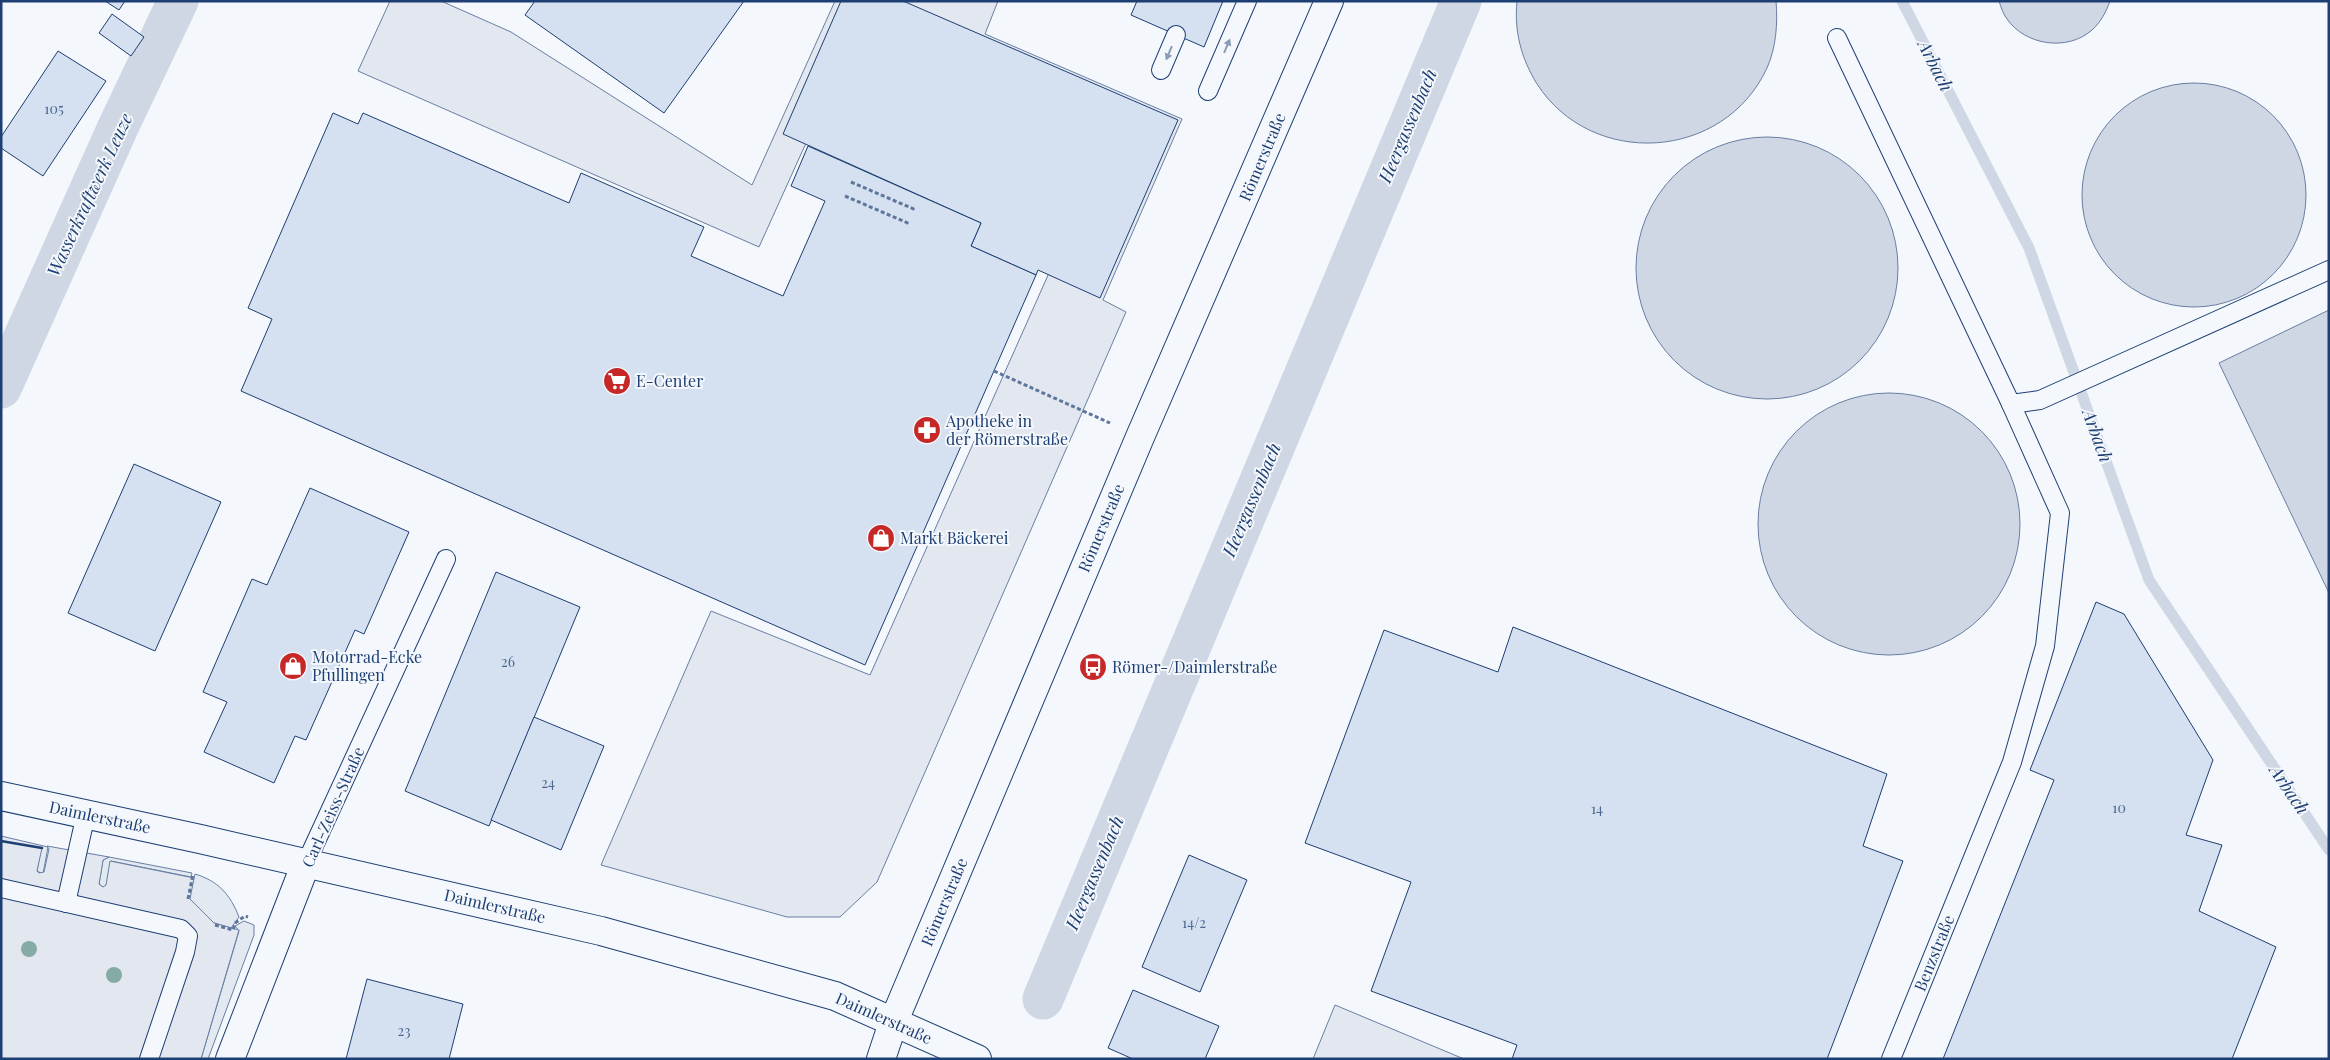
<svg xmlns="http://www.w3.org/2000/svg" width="2330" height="1060" font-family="'Playfair Display',serif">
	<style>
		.green { fill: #e3e9f0; stroke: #687fa3 }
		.parking { fill: #e3e8f0; stroke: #687fa3 }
		.water { fill: #cfd7e4; stroke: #687fa3 }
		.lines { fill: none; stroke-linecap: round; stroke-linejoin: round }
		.stream { stroke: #cfd7e4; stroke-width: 11 }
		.canal { stroke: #cfd7e4; stroke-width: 41 }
		.building { fill: #d5e0f0; stroke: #1d3f73 }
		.lane-casing { stroke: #1d3f73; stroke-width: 20 }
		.street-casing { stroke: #1d3f73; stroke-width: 30 }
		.secondary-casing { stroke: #1d3f73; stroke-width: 30 }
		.path { stroke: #5e769c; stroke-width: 3; stroke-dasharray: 4 2.5; stroke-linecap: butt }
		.lane { stroke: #f4f7fb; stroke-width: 18 }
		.street { stroke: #f4f7fb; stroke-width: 28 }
		.secondary { stroke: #f4f7fb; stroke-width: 28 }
		.wall { stroke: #1d3f73; stroke-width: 2.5 }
		.tree { fill: #86aba6 }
		.oneway { fill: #889bb7 }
		.labels { text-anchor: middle; stroke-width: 4; stroke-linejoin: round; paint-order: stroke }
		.number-label { font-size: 14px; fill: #4b6792 }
		.street-label { font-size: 16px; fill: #1d3f73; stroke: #f4f7fb }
		.poi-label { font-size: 16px; fill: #1d3f73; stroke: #f4f7fb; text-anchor: start }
		.water-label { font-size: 18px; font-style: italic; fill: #1d3f73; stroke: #f4f7fb }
	</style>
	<rect width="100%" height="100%" fill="#f4f7fb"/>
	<g class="green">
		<polygon points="1,836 48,847 43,874 37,871 41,848 1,841"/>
		<polygon points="109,857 192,873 191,877 111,861 106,886 103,887 99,884 103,860"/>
		<path d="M195 874C218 881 230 894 239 917L231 928 214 923 189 899Z"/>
		<polygon points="244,921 254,925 254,935 208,1059 201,1059 239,931 235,926"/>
	</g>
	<g class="parking">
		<polygon points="390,1 441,1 511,32 752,185 835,1 998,1 985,34 1182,119 1103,300 1126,312 877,882 840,917 787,917 601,865 711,611 870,675 1057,255 806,143 759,247 358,71"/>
		<polygon points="1,841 42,848 37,871 39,873 44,872 49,849 47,846 109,857 103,860 101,873 99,884 103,887 106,885 110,861 194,878 190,899 214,923 239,930 201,1059 1,1059"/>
		<polygon points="1335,1005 1464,1059 1313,1059"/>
	</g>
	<g class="water">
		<path d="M1517 1H1776C1778 23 1776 48 1767 68 1724 161 1592 169 1537 84 1521 58 1514 31 1517 1Z"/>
		<path d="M1999 1H2110C2106 12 2101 22 2092 30 2067 52 2025 45 2007 19 2003 14 2001 7 1999 1Z"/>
		<circle cx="2194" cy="195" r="112"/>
		<circle cx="1767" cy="268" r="131"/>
		<polygon points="2329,310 2329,593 2219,363"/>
		<circle cx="1889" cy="524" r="131"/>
	</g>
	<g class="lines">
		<polyline class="stream" points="1902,1 2029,248 2149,580 2329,850"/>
		<g class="canal">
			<polyline points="1,388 119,125 178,1"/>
			<polyline points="1043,999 1461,1"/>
		</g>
	</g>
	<g class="building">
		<polygon points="105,1 125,1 119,10"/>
		<polygon points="535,1 744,1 664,113 525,15"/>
		<polygon points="841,1 903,1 1178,120 1100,298 1038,270 1036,275 971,246 981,223 783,134"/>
		<polygon points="1137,1 1223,1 1204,47 1131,15"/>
		<polygon points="112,14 144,37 131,56 99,33"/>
		<polygon points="58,51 106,81 43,176 1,148 1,137"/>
		<polygon points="333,113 358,124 363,113 569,203 581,173 704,227 691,256 783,296 825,201 791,186 808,146 981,223 971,246 1036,275 865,665 241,391 272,319 248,308"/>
		<polygon points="134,464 221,502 155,651 68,613"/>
		<polygon points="310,488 409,532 364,634 355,630 306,740 295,736 274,783 204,752 227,702 203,692 252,579 267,585"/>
		<polygon points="496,572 580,607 489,826 405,791"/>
		<polygon points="2096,602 2124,614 2213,760 2186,835 2222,845 2199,911 2276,947 2232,1059 1943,1059 2054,780 2030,770"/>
		<polygon points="1513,627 1887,774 1863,846 1903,861 1827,1059 1512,1059 1517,1045 1371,991 1411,882 1305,843 1384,630 1498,672"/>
		<polygon points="534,717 604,746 561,850 491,820"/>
		<polygon points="1189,855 1247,880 1200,992 1142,967"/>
		<polygon points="367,979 463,1004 449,1059 346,1059"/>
		<polygon points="1133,990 1219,1026 1205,1059 1133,1059 1108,1048"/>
	</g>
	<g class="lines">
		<g class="lane-casing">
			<g id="lane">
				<polyline points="1837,38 2011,404 2040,400 2329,270"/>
				<polyline points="1161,70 1176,35"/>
				<polyline points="1208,91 1247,1"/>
				<polyline points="306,863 446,559"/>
				<polyline points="1,888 181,929 188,936 185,952 149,1059"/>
				<polyline points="66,903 86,814"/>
				<polyline points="1891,1059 2012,762 2045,646 2060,513 2011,404"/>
			</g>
		</g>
		<g class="street-casing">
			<g id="street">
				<polyline points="1,796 200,839 601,931 835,996 977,1059"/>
				<polyline points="230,1059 306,863"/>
			</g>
		</g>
		<g class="secondary-casing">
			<polyline id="secondary" points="881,1059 893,1023 1140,437 1329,1"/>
		</g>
		<g class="path">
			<polyline points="851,182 916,210"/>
			<polyline points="845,196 910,224"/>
			<polyline points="994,371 1110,423"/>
			<polyline points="188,899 193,874"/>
			<polyline points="215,925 233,930 235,923 245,916 248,917"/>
		</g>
		<use href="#lane" class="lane"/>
		<use href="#street" class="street"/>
		<use href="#secondary" class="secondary"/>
		<polyline class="wall" points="1,841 42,848"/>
	</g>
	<g class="tree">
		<circle cx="29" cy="949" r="8"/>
		<circle cx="114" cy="975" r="8"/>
	</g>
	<defs><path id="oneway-solid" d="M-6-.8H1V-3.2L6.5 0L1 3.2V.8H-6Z" transform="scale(1.25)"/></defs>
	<g class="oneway">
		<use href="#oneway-solid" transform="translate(1227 46) rotate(-67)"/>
		<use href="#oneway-solid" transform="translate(1169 53) rotate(113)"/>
	</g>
	<defs>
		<g id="supermarket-disc" transform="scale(1.4375)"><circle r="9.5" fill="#c62828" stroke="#f4f7fb"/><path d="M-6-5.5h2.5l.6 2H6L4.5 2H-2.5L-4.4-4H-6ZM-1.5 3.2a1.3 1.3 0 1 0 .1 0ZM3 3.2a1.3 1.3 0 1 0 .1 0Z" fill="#fff"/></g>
		<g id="pharmacy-disc" transform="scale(1.4375)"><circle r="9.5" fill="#c62828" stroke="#f4f7fb"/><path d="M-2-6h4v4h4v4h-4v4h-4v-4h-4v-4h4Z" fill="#fff"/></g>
		<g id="shop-disc" transform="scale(1.4375)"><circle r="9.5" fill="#c62828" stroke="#f4f7fb"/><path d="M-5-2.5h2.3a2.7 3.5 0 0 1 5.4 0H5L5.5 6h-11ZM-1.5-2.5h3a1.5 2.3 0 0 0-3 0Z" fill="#fff"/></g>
		<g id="bus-disc" transform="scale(1.4375)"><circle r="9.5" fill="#c62828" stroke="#f4f7fb"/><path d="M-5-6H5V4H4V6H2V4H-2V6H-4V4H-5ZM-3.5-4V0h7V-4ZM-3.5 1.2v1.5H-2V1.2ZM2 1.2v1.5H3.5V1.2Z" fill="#fff"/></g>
	</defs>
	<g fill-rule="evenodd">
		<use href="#supermarket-disc" x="617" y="381"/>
		<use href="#pharmacy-disc" x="927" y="430"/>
		<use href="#shop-disc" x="881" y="538"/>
		<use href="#shop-disc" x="293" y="666"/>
		<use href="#bus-disc" x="1093" y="667"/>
	</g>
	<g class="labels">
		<g class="number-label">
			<text x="54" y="114">105</text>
			<text x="508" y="667">26</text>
			<text x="548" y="788">24</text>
			<text x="2119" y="813">10</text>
			<text x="1597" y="814">14</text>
			<text x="1194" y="928">14/2</text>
			<text x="404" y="1036">23</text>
		</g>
		<g class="street-label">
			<text transform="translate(1262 157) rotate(-67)" y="6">Römerstraße</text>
			<text transform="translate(1101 528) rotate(-67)" y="6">Römerstraße</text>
			<text transform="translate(333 807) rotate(-66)" y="6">Carl-Zeiss-Straße</text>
			<text transform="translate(100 817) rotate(12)" y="6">Daimlerstraße</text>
			<text transform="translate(944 902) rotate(-67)" y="6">Römerstraße</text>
			<text transform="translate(495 906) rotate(13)" y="6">Daimlerstraße</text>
			<text transform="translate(1934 953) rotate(-68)" y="6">Benzstraße</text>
			<text transform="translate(884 1018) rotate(24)" y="6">Daimlerstraße</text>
		</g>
		<g class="poi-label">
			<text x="636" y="387">E-Center</text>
			<text x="946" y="427">Apotheke in<tspan x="946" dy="18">der Römerstraße</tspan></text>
			<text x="900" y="544">Markt Bäckerei</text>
			<text x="312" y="663">Motorrad-Ecke<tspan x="312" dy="18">Pfullingen</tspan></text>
			<text x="1112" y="673">Römer-/Daimlerstraße</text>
		</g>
		<g class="water-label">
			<text transform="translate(1935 66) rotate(63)" y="6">Arbach</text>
			<text transform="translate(1408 126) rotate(-67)" y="6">Heergassenbach</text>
			<text transform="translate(90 195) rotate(-65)" y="6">Wasserkraftwerk Leuze</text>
			<text transform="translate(2097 436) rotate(70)" y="6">Arbach</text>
			<text transform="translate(1252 500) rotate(-67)" y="6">Heergassenbach</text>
			<text transform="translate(2289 790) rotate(56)" y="6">Arbach</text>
			<text transform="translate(1095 873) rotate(-67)" y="6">Heergassenbach</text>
		</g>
	</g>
	<rect width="2330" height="1060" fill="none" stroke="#1d3f73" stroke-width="5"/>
</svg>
